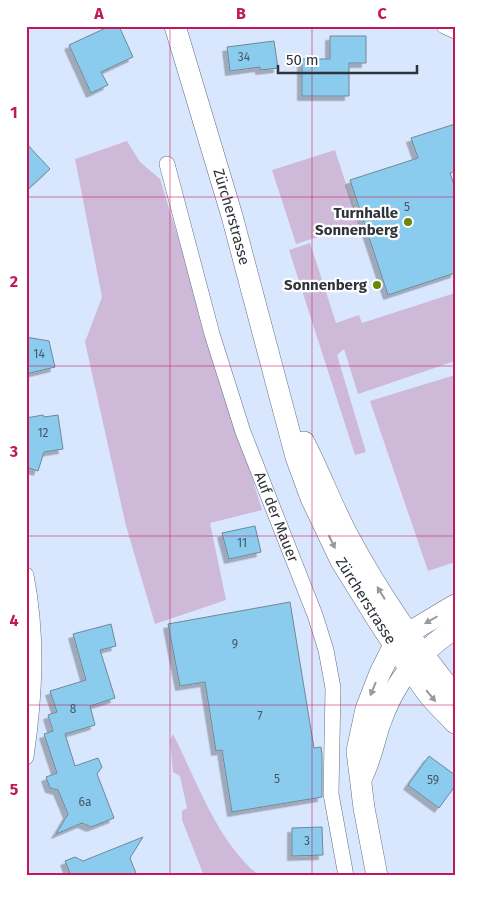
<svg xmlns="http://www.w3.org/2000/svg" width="481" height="902" font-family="'Fira Sans',sans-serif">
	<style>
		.green { fill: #cfb9d9 }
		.building { fill: #8acbee; stroke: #708896; filter: url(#shadow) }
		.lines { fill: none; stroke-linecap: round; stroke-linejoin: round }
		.minor-casing { stroke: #647085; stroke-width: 16 }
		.secondary-casing { stroke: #647085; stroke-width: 22 }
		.minor { stroke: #fff; stroke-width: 15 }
		.secondary { stroke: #fff; stroke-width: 21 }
		.oneway { fill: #96999e }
		.grid { fill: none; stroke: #c2185b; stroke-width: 1; stroke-opacity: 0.55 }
		.poi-dot { fill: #6a8801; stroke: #fff; stroke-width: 2 }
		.labels { text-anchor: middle; stroke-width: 4.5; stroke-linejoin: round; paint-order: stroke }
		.number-label { font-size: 12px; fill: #455968 }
		.poi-label { font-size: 15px; font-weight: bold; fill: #2e333c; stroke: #fff; text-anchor: end }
		.street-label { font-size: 15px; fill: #2e333c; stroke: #fff }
		.neatline { fill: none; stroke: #c2185b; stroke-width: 2 }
		.grid-label { font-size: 16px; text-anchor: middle; font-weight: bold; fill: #c2185b }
	</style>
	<defs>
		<filter id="shadow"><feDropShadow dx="-4.5" dy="4.5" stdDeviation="0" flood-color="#0004"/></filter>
	</defs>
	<rect width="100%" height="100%" fill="#d9e7fe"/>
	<g class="green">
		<polygon points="127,141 140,162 160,179 262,510 210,523 226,600 155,624 126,526 85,342 102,297 75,159"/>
		<polygon points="335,150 359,224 296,244 272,170"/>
		<polygon points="310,243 336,323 359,315 362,323 455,293 455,361 358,394 344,349 337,355 366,452 355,455 289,250"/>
		<polygon points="455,375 455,562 428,571 370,401"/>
		<path d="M173 734C197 781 218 844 260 876H204L182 820V811L187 808 180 776 173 772 170 740Z"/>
	</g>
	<g class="building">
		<polygon points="110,26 119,26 133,57 101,72 108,85 91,93 69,45"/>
		<polygon points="330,36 366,36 366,63 349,63 349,96 302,96 302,59 330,59"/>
		<polygon points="274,41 278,68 260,70 260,67 230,71 227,47"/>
		<polygon points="455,124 455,171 450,173 455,188 455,273 388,295 350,180 418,158 411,138"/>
		<polygon points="26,143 50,169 26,191"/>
		<polygon points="26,337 49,341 55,367 26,374"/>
		<polygon points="43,415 44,417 58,415 63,449 44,452 38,471 26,467 26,418"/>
		<polygon points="255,526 261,552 229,559 222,533"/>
		<polygon points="290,602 314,748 321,747 322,755 322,797 232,812 222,750 216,751 205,682 180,686 168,624"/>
		<polygon points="111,624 116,646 100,650 115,698 90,706 95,725 65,734 75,766 98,758 102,767 97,774 114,818 91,827 82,823 56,834 68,814 58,790 50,788 46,777 57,773 44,734 53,731 48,715 57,712 50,691 86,680 73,634"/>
		<polygon points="429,756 455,775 455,786 439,808 408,785"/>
		<polygon points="322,827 323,855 292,856 292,828"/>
		<polygon points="143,837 130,858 137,876 71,876 65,861 75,857 83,861"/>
	</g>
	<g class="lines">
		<g class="minor-casing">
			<g id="minor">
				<polyline points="444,26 455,31"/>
				<path id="s1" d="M167 164 212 334 243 432 315 615 326 650 333 688 331 794 346 876"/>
				<path d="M26 575C38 636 35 695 26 757"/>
			</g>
		</g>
		<g class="secondary-casing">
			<g id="secondary">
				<path id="s2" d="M175 26 232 216 296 457 311 498 341 561 377 619 409 668 431 698 455 723"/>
				<path d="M304 442C320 473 332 506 348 536 378 592 414 645 455 695"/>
				<path d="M362 777C370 761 374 743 379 726 394 682 416 655 455 628"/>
				<polyline points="377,876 364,808 357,751 366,709 380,673 394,645 415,629 455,605"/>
			</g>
		</g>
		<use href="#minor" class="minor"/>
		<use href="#secondary" class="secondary"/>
	</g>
	<defs><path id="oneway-solid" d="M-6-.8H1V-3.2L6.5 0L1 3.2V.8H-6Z" transform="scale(1.25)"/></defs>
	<g class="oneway">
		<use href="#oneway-solid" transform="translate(332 542) rotate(64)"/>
		<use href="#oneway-solid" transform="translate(381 593) rotate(-122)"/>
		<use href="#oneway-solid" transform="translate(431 620) rotate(150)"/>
		<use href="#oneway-solid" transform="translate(373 689) rotate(112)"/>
		<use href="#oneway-solid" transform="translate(431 696) rotate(50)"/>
	</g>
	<path class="grid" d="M170 26V876M312 26V876M26 197H455M26 366H455M26 536H455M26 705H455"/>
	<g class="poi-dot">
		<circle cx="408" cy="222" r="5"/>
		<circle cx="377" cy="285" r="5"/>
	</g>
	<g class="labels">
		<g class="number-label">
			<text x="244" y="61">34</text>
			<text x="407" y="211">5</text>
			<text x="39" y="358">14</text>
			<text x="43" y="437">12</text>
			<text x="242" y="547">11</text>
			<text x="235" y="648">9</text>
			<text x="73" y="713">8</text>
			<text x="260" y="720">7</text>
			<text x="277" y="783">5</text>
			<text x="433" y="784">59</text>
			<text x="85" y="806">6a</text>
			<text x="307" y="845">3</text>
		</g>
		<g class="poi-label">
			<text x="398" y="218">Turnhalle<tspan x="398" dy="17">Sonnenberg</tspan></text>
			<text x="367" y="290">Sonnenberg</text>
		</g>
		<g class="street-label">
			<text dy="5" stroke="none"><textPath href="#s2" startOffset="199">Zürcherstrasse</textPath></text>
			<text dy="5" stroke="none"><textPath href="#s1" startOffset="370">Auf der Mauer</textPath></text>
			<text dy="5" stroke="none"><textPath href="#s2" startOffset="608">Zürcherstrasse</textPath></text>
		</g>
	</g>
	<rect width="481" height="902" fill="none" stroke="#ffffff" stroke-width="55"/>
	<path d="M278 65v8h139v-8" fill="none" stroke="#2e333c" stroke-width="2.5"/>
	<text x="286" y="65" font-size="15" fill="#2e333c" stroke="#ffffff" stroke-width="4" paint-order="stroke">50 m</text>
	<rect x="28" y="28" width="426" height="846" class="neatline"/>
	<g class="grid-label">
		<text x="99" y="19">A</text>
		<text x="241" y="19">B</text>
		<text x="382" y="19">C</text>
		<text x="14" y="118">1</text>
		<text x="14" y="287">2</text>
		<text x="14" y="457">3</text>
		<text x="14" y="626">4</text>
		<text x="14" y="795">5</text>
	</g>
</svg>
